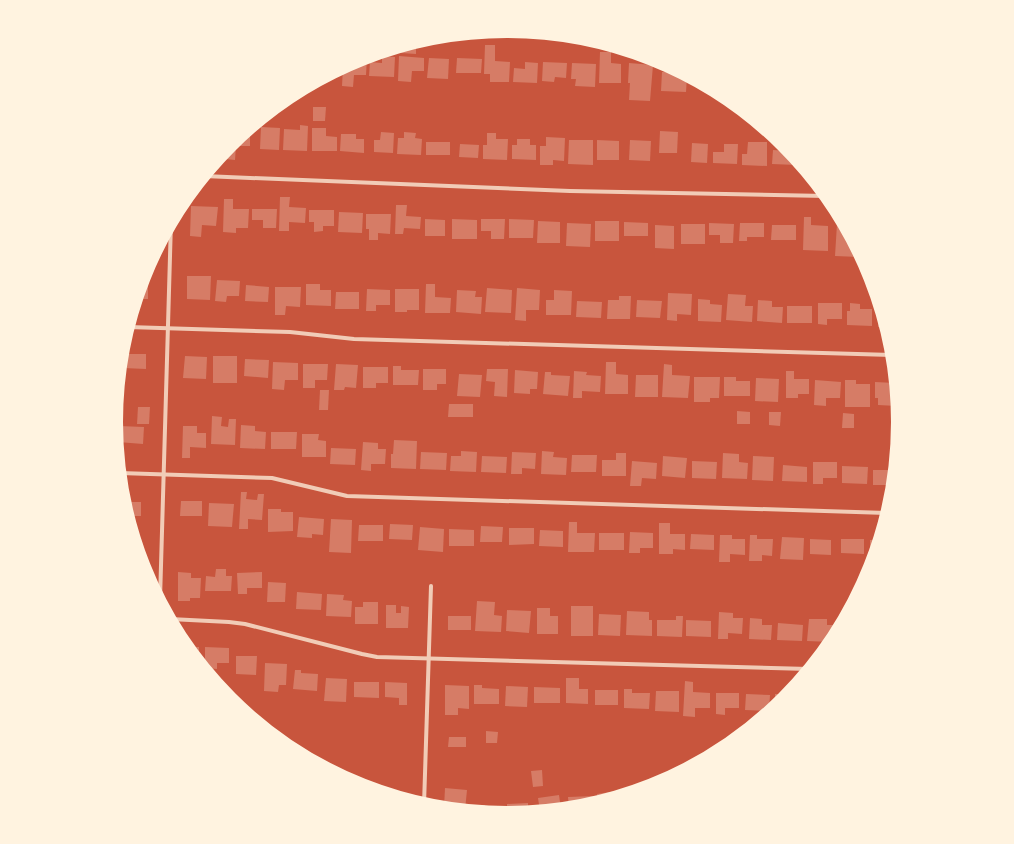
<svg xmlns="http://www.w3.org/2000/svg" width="1014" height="844" font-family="Roboto,sans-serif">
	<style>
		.building { fill: #d67c66 }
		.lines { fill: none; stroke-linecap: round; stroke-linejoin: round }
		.minor { stroke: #f1ccb7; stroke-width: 4 }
		.rim { fill: none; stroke: #fff3e0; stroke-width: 2 }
	</style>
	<rect width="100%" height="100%" fill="#c8553d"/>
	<g class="building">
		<polygon points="409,44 416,44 416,54 401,53 401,47"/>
		<polygon points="485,45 495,45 495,61 510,62 509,82 490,82 490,74 484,74"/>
		<polygon points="600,52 611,52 611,63 621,64 621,83 599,83"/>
		<polygon points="382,56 395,57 394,77 369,76 370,62 382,63"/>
		<polygon points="399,56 424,58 424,71 412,71 411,82 398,81"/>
		<polygon points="367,57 366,75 354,75 353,87 342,86 343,67 357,60"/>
		<polygon points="429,58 449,59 448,79 427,78"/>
		<polygon points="457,58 482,59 481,73 456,73"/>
		<polygon points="525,62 538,63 537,83 513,82 514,68 525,69"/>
		<polygon points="543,62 567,63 566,78 555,77 554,82 542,81"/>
		<polygon points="572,63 596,64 595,87 575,86 576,79 571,79"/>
		<polygon points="629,63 653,65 650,101 629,100 630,83 628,83"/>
		<polygon points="672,68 687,76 686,92 661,91 662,72 672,72"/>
		<polygon points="338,70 338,77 326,77 328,75"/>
		<polygon points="313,107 326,107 325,121 313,121"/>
		<polygon points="300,125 308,126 307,151 283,150 284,129 300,130"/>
		<polygon points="261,127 280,128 279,150 260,149"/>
		<polygon points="312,128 326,128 326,136 337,137 337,151 312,151"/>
		<polygon points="660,131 678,132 677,153 659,153"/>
		<polygon points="381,132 394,133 393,153 374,152 374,140 380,140"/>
		<polygon points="404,132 416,133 415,138 422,139 421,155 397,154 398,138 404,138"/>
		<polygon points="244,133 250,133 250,146 236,146 235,160 225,159 226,150"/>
		<polygon points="487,133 496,133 496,139 508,139 507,160 483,159 483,145 487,145"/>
		<polygon points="341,134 356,134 356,139 364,139 364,153 340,151"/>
		<polygon points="546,137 565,138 564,161 553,160 553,165 540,165 540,146 546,146"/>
		<polygon points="517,139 530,139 530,145 536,145 536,160 512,159 512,145 517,145"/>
		<polygon points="569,140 593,140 593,165 568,164"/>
		<polygon points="597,140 619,141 619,160 597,160"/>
		<polygon points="630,140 651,141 650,161 629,160"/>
		<rect x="426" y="142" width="24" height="13"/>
		<polygon points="748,142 767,142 767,166 742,165 742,154 747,154"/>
		<polygon points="692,143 708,144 707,163 691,162"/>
		<polygon points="460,144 479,145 478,158 459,157"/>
		<polygon points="724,144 738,144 737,164 713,163 713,152 724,152"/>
		<polygon points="773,150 789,151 796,159 796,165 772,164"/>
		<polygon points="280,197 290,197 289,207 306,208 305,223 289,222 289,231 279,231"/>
		<polygon points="224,199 233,199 233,209 249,209 248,228 236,228 236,233 223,232"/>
		<polygon points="396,205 407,205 406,216 421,217 420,229 404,228 403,234 395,234"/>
		<polygon points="191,206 218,207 216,226 202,225 201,237 190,236"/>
		<polygon points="252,209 277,209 276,228 263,228 263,220 252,220"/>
		<polygon points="309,210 334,210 334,226 323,226 323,231 314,232 314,222 309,222"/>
		<polygon points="339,212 363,213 362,233 338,232"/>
		<polygon points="366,214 391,214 390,234 378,233 378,240 369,240 369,229 366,229"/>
		<polygon points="804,217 811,217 811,225 828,226 828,251 803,250"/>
		<polygon points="425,219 445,220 445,236 425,236"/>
		<polygon points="452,219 477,220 477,239 452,239"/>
		<polygon points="481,219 505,219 504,239 491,239 491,231 481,231"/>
		<polygon points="509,219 534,220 533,238 509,238"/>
		<polygon points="538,221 560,222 560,243 537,243"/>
		<rect x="595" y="221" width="24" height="20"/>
		<polygon points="624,222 648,223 648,236 624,236"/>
		<polygon points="567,223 591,224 590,247 566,246"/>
		<polygon points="709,223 734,224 733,243 720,243 720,235 709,235"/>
		<polygon points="740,223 764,223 764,237 747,237 747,241 739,241"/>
		<rect x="681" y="224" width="24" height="20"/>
		<polygon points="837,224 843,224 860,254 859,257 835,256"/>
		<polygon points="655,225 674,226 674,249 655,248"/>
		<polygon points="772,225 796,225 796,240 771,240"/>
		<polygon points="187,276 211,276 210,300 187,299"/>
		<polygon points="217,280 240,281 239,296 227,296 226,302 215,301"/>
		<polygon points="141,284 148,284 148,299 137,299"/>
		<polygon points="306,284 320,284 320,290 331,290 331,306 306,305"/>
		<polygon points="426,284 435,284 435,297 451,298 450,313 425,313"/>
		<polygon points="246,285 269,287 268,302 245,301"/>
		<polygon points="275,287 301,287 300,307 286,306 285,315 275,315"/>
		<polygon points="487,288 512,290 511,313 485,312"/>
		<polygon points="517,288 540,290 539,310 526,310 526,321 515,320"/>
		<polygon points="367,289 390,290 390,305 376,305 376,311 366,311"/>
		<polygon points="395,289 419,289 419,310 407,310 407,312 395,312"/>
		<polygon points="457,290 476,291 475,297 482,297 481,314 456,312"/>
		<polygon points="554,290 572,291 571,315 546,315 546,300 554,300"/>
		<polygon points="336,292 359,292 359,309 335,309"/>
		<polygon points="668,293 692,294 691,315 677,314 677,321 667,320"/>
		<polygon points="728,294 746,295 745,306 753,306 752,322 726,320"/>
		<polygon points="619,296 631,296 630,319 607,319 608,300 619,300"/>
		<polygon points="698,299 710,300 710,304 722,305 721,322 698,321"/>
		<polygon points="637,300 662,301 660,318 636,317"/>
		<polygon points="758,300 772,301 772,307 783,307 782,323 757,321"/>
		<polygon points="577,301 602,302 601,318 576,317"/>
		<polygon points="818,303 842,303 842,319 827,319 827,325 818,324"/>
		<polygon points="850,303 860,304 860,309 872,309 872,326 847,325 847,311 850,311"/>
		<rect x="787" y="306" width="25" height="17"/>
		<polygon points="879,306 886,327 878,327"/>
		<polygon points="123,354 146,354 146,369 123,368"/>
		<polygon points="185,356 207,357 206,379 183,378"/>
		<rect x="213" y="356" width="24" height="27"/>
		<polygon points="245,359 269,360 268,378 244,376"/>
		<polygon points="273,362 298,363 298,380 285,380 284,390 272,389"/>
		<polygon points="606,362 616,362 616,374 628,375 628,394 605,394"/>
		<polygon points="303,364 328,364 327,380 315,380 315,388 303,388"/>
		<polygon points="336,364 358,365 356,388 345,387 344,390 334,390"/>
		<polygon points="664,364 672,365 672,375 690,376 688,398 662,397"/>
		<polygon points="393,366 401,366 401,370 419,370 418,385 393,385"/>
		<polygon points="363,367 388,367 388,383 376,383 376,388 363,388"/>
		<polygon points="423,369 446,369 446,384 437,384 437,390 423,390"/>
		<polygon points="487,369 508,369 507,397 494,396 495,382 486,381"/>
		<polygon points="515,370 538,372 537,389 530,389 530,394 514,393"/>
		<polygon points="574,371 587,372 586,375 601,376 600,392 582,391 582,398 573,398"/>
		<polygon points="786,371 794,371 794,379 809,379 809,394 798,394 798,398 786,398"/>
		<polygon points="545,372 551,372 551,375 570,376 568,396 543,394"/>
		<polygon points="459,374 482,375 480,397 457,396"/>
		<polygon points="636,375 658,375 658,397 635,397"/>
		<polygon points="694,377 720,377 719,398 710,398 710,402 694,402"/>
		<polygon points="724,377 736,377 736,381 750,381 750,396 724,396"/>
		<polygon points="756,378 779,379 778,402 755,401"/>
		<polygon points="815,380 841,382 840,398 826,398 826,406 814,405"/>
		<polygon points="845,380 856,380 856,384 870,384 870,407 845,407"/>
		<polygon points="875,382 895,383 897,406 878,405 878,398 875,398"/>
		<polygon points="320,390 329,390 328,410 319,410"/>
		<polygon points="449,404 473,404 473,417 448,417"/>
		<polygon points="138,407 150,407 149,424 137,424"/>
		<polygon points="737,411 750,412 750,424 737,424"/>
		<polygon points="769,412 781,412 780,426 769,425"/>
		<polygon points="843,413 854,414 854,428 842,428"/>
		<polygon points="212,416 222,417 221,426 228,427 229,419 236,419 235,445 211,444"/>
		<polygon points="241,425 255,426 255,431 266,432 265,449 240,448"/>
		<polygon points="119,426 144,427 143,444 118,442"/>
		<polygon points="183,426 197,426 197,433 206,433 206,448 190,447 190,458 182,458"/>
		<polygon points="271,432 297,432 296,449 271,449"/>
		<polygon points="302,434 319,434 318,440 326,441 326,457 302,457"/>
		<polygon points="394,440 417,441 416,469 391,468 391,454 393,454"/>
		<polygon points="363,442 378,443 378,449 386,449 385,464 371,464 371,471 361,470"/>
		<polygon points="331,448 356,449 355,465 330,464"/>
		<polygon points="461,451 477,452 476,472 450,471 451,456 461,456"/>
		<polygon points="542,451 554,452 553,457 567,458 566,475 541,474"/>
		<polygon points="421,452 447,453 446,470 420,469"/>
		<polygon points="512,452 536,453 535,469 522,468 522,474 511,474"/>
		<polygon points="616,453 626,453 626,476 602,476 602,460 616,460"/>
		<polygon points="723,453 739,454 739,462 748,463 747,479 722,478"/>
		<polygon points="572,455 597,455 596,472 571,472"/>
		<polygon points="482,456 507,457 506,473 481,472"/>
		<polygon points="663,456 687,458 685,478 662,476"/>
		<polygon points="753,456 774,457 773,481 752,480"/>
		<polygon points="632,461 657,463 656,479 642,478 641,486 630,486"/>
		<polygon points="692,461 717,462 716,479 692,478"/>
		<polygon points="813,462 837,462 837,478 823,478 823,484 813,484"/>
		<polygon points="783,465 807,467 807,482 782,481"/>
		<polygon points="842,466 868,467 867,484 842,483"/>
		<polygon points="873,470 894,470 893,485 873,485"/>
		<polygon points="122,490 127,491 127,502 141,502 141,516 128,516 122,498"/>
		<polygon points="241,492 247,492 246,499 257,500 258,494 264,494 262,520 248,519 248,529 239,529"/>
		<polygon points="181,501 202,501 202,516 180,516"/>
		<polygon points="209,503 234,504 232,527 208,526"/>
		<polygon points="268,509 281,509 281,512 293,512 293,531 268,532"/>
		<polygon points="299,517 324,519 323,535 312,534 312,538 297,537"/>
		<polygon points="331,519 352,520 351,553 329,552"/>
		<polygon points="569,522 577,522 577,533 595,533 594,552 568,552"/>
		<polygon points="659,523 670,523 670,534 685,534 685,550 673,549 673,554 659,554"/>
		<polygon points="390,524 413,525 412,540 389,539"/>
		<polygon points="359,525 383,525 383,541 358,541"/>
		<polygon points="481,526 503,527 502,542 480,542"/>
		<polygon points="420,527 444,529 443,552 418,550"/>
		<polygon points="509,528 534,528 534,544 509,545"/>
		<polygon points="449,529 474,530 474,546 449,546"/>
		<polygon points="540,530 563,531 563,547 539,546"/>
		<polygon points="630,532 653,533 653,548 640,548 640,553 629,553"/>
		<rect x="599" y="533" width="25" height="17"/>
		<polygon points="691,534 714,535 714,550 690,549"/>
		<polygon points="720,535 732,535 732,539 745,539 745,555 730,554 730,562 719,562"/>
		<polygon points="750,535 757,535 757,539 773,539 772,556 762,555 762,561 749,561"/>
		<polygon points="782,537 804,538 803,560 780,559"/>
		<polygon points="810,539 831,540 831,555 810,554"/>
		<polygon points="841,539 864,539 864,554 841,553"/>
		<polygon points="870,540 879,540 872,564 870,564"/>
		<polygon points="216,569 226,569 226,576 232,576 231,591 205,591 206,576 215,577"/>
		<polygon points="178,572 191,573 191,578 201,578 200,598 190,598 190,601 178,601"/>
		<polygon points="262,572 262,588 247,588 247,594 238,594 237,573"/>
		<polygon points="268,582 286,583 285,602 267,602"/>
		<polygon points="297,592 322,594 321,610 296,609"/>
		<polygon points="327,594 344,595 343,600 352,601 351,617 326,616"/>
		<polygon points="477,601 495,602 494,615 502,616 501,632 475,631"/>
		<polygon points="363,602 378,602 378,624 355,624 355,607 363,607"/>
		<polygon points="386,605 396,605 396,613 401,613 401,606 409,607 408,628 386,628"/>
		<rect x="571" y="606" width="22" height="30"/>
		<polygon points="537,608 550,608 550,616 558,616 558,634 537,634"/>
		<polygon points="507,610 531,611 529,633 506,631"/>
		<polygon points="627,611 649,612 649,620 652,620 652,636 626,635"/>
		<polygon points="719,612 733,613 733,618 743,618 742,634 728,633 728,639 718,639"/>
		<polygon points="599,614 621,615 620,636 598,635"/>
		<polygon points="841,615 846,616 840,626"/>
		<rect x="448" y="616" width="23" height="14"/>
		<polygon points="676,616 683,616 682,637 657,636 657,620 676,620"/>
		<polygon points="750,618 762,619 762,625 772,625 771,640 749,639"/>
		<polygon points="809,619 827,619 827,625 833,625 831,642 807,641"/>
		<polygon points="686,620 711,621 711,637 686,636"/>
		<polygon points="778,623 803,625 802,641 777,640"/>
		<polygon points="187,647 199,647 199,661"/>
		<polygon points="205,647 229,648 229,663 217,663 217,669 205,668"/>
		<polygon points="236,656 257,656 256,675 236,674"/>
		<polygon points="265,663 287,664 286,685 279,685 278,692 264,691"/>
		<polygon points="295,670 301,670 301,673 318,674 317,691 293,689"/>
		<polygon points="326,678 347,679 346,702 324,701"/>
		<polygon points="566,678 579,678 579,689 588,689 588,704 566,703"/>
		<polygon points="685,681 693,682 693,692 710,693 710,708 695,708 695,717 683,716"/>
		<polygon points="354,682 379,682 379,698 354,697"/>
		<polygon points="385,682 407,683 407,705 399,705 399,698 385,697"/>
		<polygon points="445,685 469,686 469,709 458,708 458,715 445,715"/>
		<polygon points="474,685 482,685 482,688 499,689 499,704 474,704"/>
		<polygon points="506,686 528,687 527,707 505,706"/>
		<polygon points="534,687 560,688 560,703 534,703"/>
		<polygon points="624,689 632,689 632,693 650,693 649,709 624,708"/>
		<rect x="595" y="690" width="23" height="15"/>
		<polygon points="656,691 679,691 679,712 655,711"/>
		<polygon points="716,693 739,693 739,708 725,708 725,715 716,714"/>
		<polygon points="746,694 770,695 769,711 745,710"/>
		<polygon points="775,694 782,694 782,697 786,697 775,707"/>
		<polygon points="486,731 498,732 497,743 486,743"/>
		<polygon points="449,737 466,737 466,747 448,747"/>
		<polygon points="708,749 723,749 708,757"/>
		<polygon points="542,770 543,786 533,787 531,771"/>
		<polygon points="669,778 658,784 657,779"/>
		<polygon points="445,788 467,790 465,810 444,808"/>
		<polygon points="624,790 625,794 598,802 597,794"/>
		<polygon points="559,795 561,809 540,811 538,798"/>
		<polygon points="594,796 595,803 583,807 569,808 568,797"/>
		<polygon points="528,803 528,812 507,814 507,804"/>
		<polygon points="473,805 485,805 485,808 498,808 498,813 473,811"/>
	</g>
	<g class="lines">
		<g class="minor">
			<polyline points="204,176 570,191 826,196"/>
			<polyline points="128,327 290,332 354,339 892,355"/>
			<polyline points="120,473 272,478 347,496 887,513"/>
			<polyline points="160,600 171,222"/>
			<polyline points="170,619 229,622 245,624 362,654 377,657 809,669"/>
			<polyline points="424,805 431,586"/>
		</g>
	</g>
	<path d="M0 0H1014V844H0ZM122 422a385 385 0 1 1 770 0a385 385 0 1 1-770 0Z" fill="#fff3e0" fill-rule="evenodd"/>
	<path class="rim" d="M122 422a385 385 0 1 1 770 0a385 385 0 1 1-770 0Z"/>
</svg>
